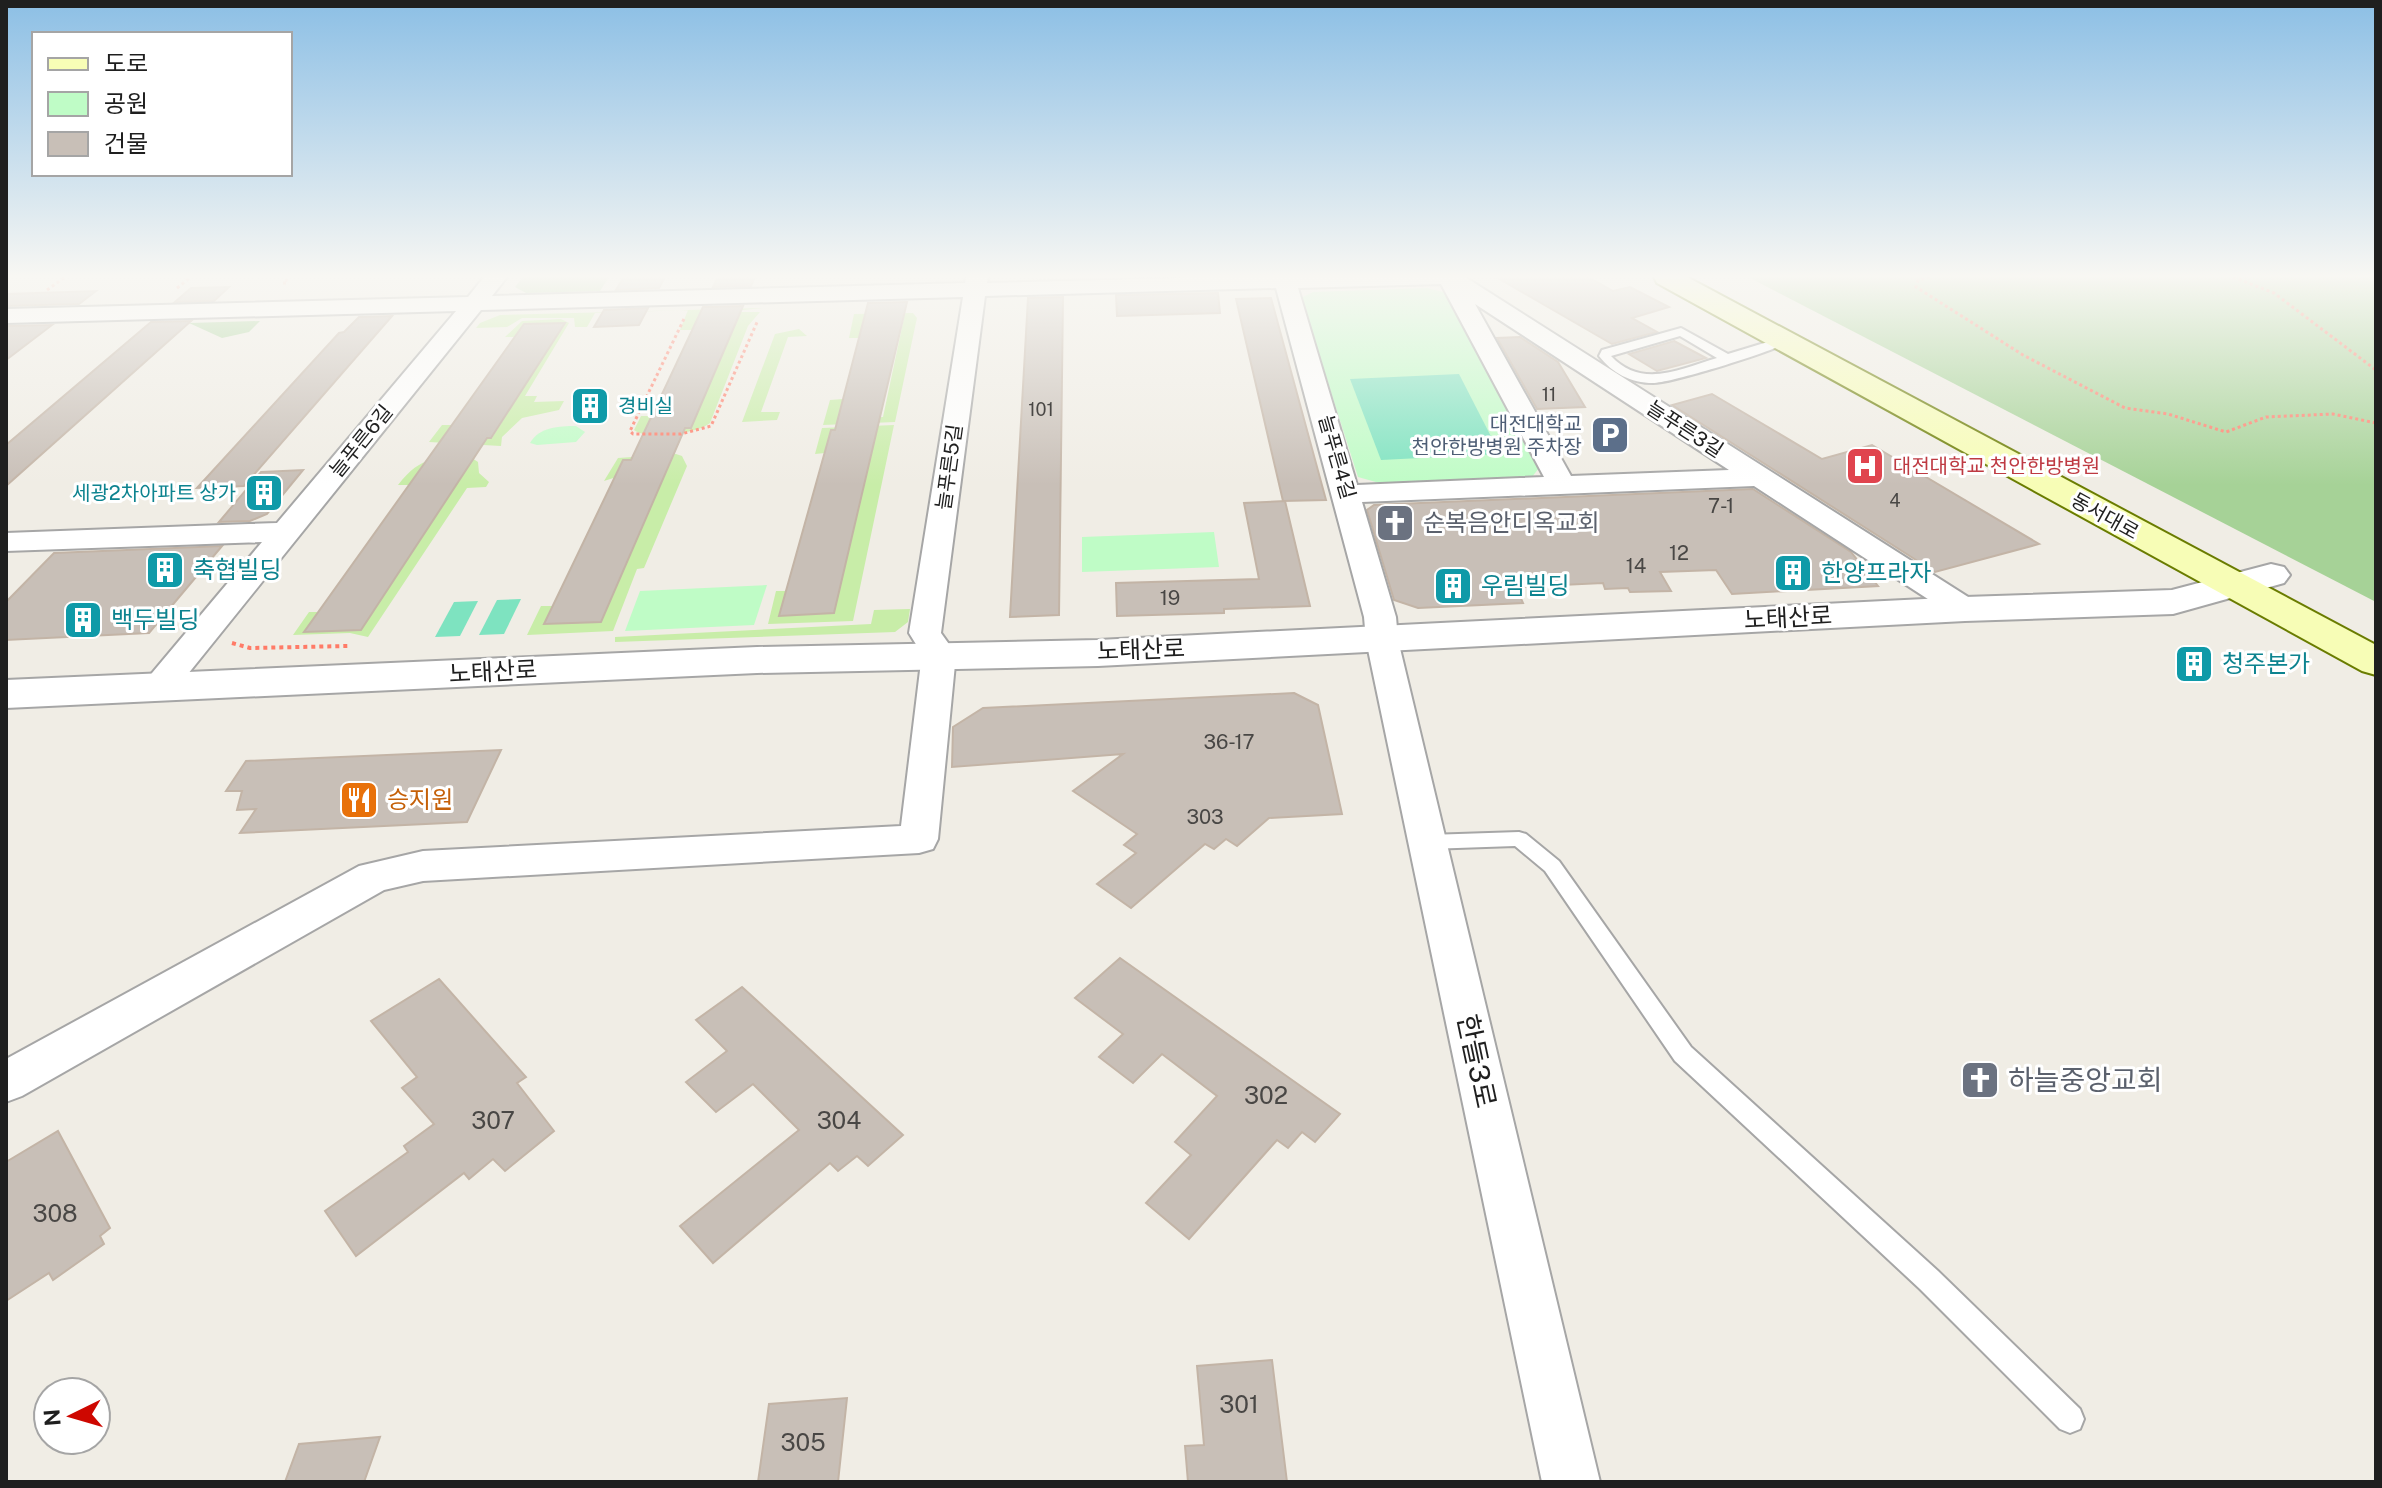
<svg xmlns="http://www.w3.org/2000/svg" width="2382" height="1488" font-family="'Public Sans','Noto Sans KR',sans-serif">
	<style>
		.grass { fill: #c8eda8 }
		.forest { fill: #a6d297 }
		.park { fill: #bffcc6 }
		.pitch { fill: #7ee3c0 }
		.building { fill: #c8bfb7; stroke: #c3b4a6; stroke-width: 2 }
		.lines { fill: none; stroke-linecap: round; stroke-linejoin: round }
		.service-casing { stroke: #a6a6a6; stroke-width: 4 }
		.minor-casing { stroke: #a6a6a6; stroke-width: 4 }
		.tertiary-casing { stroke: #a6a6a6; stroke-width: 4 }
		.secondary-casing { stroke: #6a7c00; stroke-width: 4 }
		.path-far1 { stroke: #ff7b67; stroke-width: 3; stroke-dasharray: 3 3; stroke-linecap: butt }
		.path { stroke: #ff7b67; stroke-width: 4; stroke-dasharray: 4 4; stroke-linecap: butt }
		.service { fill: #fff; fill-rule: evenodd }
		.minor { fill: #fff; fill-rule: evenodd }
		.tertiary { fill: #fff; fill-rule: evenodd }
		.secondary { fill: #f7fdb6; fill-rule: evenodd }
		.labels { text-anchor: middle; stroke-width: 6; stroke-linejoin: round; paint-order: stroke }
		.far-number-label { font-size: 18px; fill: #494745 }
		.far-culture-label { font-size: 20px; fill: #0d838f; stroke: #fff; text-anchor: start }
		.far-service-label { font-size: 20px; fill: #4e5e75; stroke: #fff; text-anchor: end }
		.far-street-label { font-size: 20px; fill: #1f1f1f; stroke: #fff }
		.far-health-label { font-size: 20px; fill: #be3a42; stroke: #fff; text-anchor: start }
		.number-label { font-size: 20px; fill: #494745 }
		.worship-label { font-size: 24px; fill: #5b616d; stroke: #fff; text-anchor: start }
		.culture-label { font-size: 24px; fill: #0d838f; stroke: #fff; text-anchor: start }
		.street-label { font-size: 24px; fill: #1f1f1f; stroke: #fff }
		.food-label { font-size: 24px; fill: #c56008; stroke: #fff; text-anchor: start }
		.near-number-label { font-size: 24px; fill: #494745 }
		.near-street-label { font-size: 28px; fill: #1f1f1f; stroke: #fff }
		.near-worship-label { font-size: 28px; fill: #5b616d; stroke: #fff; text-anchor: start }
	</style>
	<rect width="100%" height="100%" fill="#f0ede5"/>
	<g class="grass">
		<path d="M764 308 720 312H760L748 326 710 423C697 434 646 440 634 430L641 416H652L693 330H680L688 310 595 313 587 327H575L574 318H522L507 327 476 328 480 323 500 315Z"/>
		<polygon points="913,313 917,318 915,327 895,422 823,425 830,400 843,399 838,419 883,417 904,318 859,338 849,338 854,314"/>
		<polygon points="561,319 569,323 525,396 537,396 534,402 564,401 559,410 522,418 502,437 501,446 429,442 442,425 455,425 445,440 492,438 564,323 524,324 515,337 505,337 522,321"/>
		<polygon points="799,329 807,336 788,337 761,412 780,412 777,420 742,422 775,334"/>
		<polygon points="894,425 853,621 768,624 776,591 786,591 779,615 834,613 877,430 825,453 815,454 822,428"/>
		<polygon points="676,454 682,456 687,466 644,568 637,569 613,631 527,635 541,606 553,606 545,624 601,621 672,459 604,481 618,458"/>
		<path d="M472 458 478 462 479 473 489 482 486 487 467 488 368 637 350 633 293 635 309 612H319L306 632 361 630 409 485H398C422 454 436 459 472 458Z"/>
		<polygon points="910,609 908,622 895,632 615,642 615,637 871,624 874,610"/>
	</g>
	<g class="forest">
		<polygon points="523,277 609,277 600,291 526,293 515,287"/>
		<polygon points="1748,277 2376,277 2376,602"/>
		<polygon points="260,321 249,332 222,338 189,323"/>
	</g>
	<g class="park">
		<polygon points="1427,288 1447,293 1539,468 1532,477 1383,484 1358,477 1301,298 1313,292"/>
		<path d="M576 426 585 432 576 442 537 445 530 443C539 427 559 426 576 426Z"/>
		<polygon points="1214,532 1219,567 1082,572 1082,537"/>
		<polygon points="767,585 754,625 625,631 640,591"/>
	</g>
	<g class="pitch">
		<polygon points="1459,374 1500,454 1381,460 1350,379"/>
		<polygon points="521,599 504,634 479,635 497,600"/>
		<polygon points="478,601 460,636 435,637 454,602"/>
	</g>
	<g class="building">
		<polygon points="624,277 665,277 659,288 616,290"/>
		<polygon points="718,277 755,277 751,286 713,287"/>
		<polygon points="1496,277 1588,277 1613,291 1630,287 1669,307 1632,318 1657,332 1612,344"/>
		<polygon points="229,287 214,301 175,302 191,288"/>
		<polygon points="96,291 79,304 6,306 6,294"/>
		<polygon points="1218,293 1220,313 1117,316 1116,295"/>
		<polygon points="1063,297 1059,615 1010,617 1028,298"/>
		<polygon points="1271,298 1326,500 1283,501 1236,299"/>
		<polygon points="907,302 834,613 779,616 831,430 835,430 868,303"/>
		<polygon points="743,306 691,428 685,428 601,622 544,624 623,460 631,460 703,307"/>
		<polygon points="648,308 639,325 594,327 604,310"/>
		<polygon points="392,316 244,486 197,488 339,333 344,332 359,317"/>
		<polygon points="191,321 6,486 6,445 151,322"/>
		<polygon points="565,323 491,438 487,438 361,630 304,632 524,324"/>
		<polygon points="52,325 6,360 6,326"/>
		<polygon points="1520,337 1558,362 1585,407 1537,409 1497,338"/>
		<polygon points="1674,341 1706,358 1657,371 1629,354"/>
		<polygon points="1712,394 1822,459 1872,445 2039,544 1935,572 1672,405"/>
		<polygon points="303,470 267,514 250,521 219,522 261,472"/>
		<polygon points="1753,489 1851,552 1878,586 1732,594 1716,570 1660,572 1671,591 1630,592 1628,588 1605,589 1603,583 1516,587 1523,603 1418,608 1394,600 1367,510 1374,505"/>
		<polygon points="1285,501 1310,606 1224,609 1224,613 1117,616 1116,583 1259,579 1244,503"/>
		<polygon points="222,546 149,633 6,640 6,602 54,553"/>
		<polygon points="1294,693 1318,705 1342,814 1269,818 1237,846 1226,839 1214,849 1205,844 1131,908 1097,884 1136,853 1124,845 1137,834 1073,791 1123,754 952,767 953,727 983,708"/>
		<polygon points="501,750 467,822 240,833 256,809 237,810 242,791 226,791 246,761"/>
		<polygon points="1120,958 1340,1114 1315,1142 1302,1132 1288,1148 1277,1140 1189,1239 1146,1203 1191,1155 1175,1142 1217,1096 1162,1054 1133,1083 1099,1057 1123,1034 1075,998"/>
		<polygon points="439,979 526,1077 517,1083 554,1131 505,1171 493,1159 469,1179 464,1173 356,1256 325,1211 408,1152 404,1146 434,1124 402,1088 417,1077 371,1021"/>
		<polygon points="742,987 903,1135 868,1166 857,1156 838,1171 830,1163 713,1263 680,1226 799,1130 753,1084 716,1112 686,1082 727,1051 696,1020"/>
		<polygon points="58,1131 110,1228 100,1236 104,1244 53,1280 49,1273 6,1301 6,1162"/>
		<polygon points="1272,1360 1287,1482 1188,1482 1185,1446 1204,1445 1197,1366"/>
		<polygon points="847,1398 838,1482 758,1482 769,1404"/>
		<polygon points="380,1437 364,1482 285,1482 299,1444"/>
	</g>
	<g class="lines">
		<g class="service-casing">
			<g id="service">
				<path d="M1681 328 1728 354 1784 337 1790 341C1776 351 1671 383 1653 383 1631 383 1612 373 1599 356L1602 350ZM1680 336 1717 358C1680 369 1642 389 1611 356Z"/>
				<polygon points="1519,832 1526,834 1559,861 1691,1047 1938,1271 2080,1409 2084,1419 2080,1429 2070,1433 2060,1429 1920,1289 1675,1061 1545,871 1515,846 1428,849 1421,847 1418,842 1421,837 1428,835"/>
			</g>
		</g>
		<g class="minor-casing">
			<path id="minor" d="M484 277H507L492 296 965 283 966 277H988L987 283 1215 277H1465L1976 602 1981 609 1976 616 1965 619 1954 616 1754 486 1362 502 1396 617 1398 640 1600 1482H1542L1366 640 1364 617 1276 288 985 296 941 633 956 654 938 839 933 849 919 853 423 881 384 890 22 1096 6 1102V1059L359 866 423 851 901 826 922 654 909 633 963 297 481 310 171 695 159 698 147 695 142 687 147 679 262 542 6 551V533L277 523 456 311 6 323V309L468 297ZM1441 284 1544 477 1357 485 1298 288ZM1475 304 1729 470 1571 476Z"/>
		</g>
		<g class="tertiary-casing">
			<polygon id="tertiary" points="2271,564 2284,567 2290,575 2284,583 2173,614 1965,621 1098,666 757,673 6,708 6,680 757,647 1098,640 1965,597 2172,590"/>
		</g>
		<g class="secondary-casing">
			<polygon id="secondary" points="1654,277 1687,277 2376,645 2376,675 2362,671 1657,283"/>
		</g>
		<g class="path-far1">
			<polyline points="1930,277 1918,280 1916,287 2023,355 2125,408 2168,414 2226,432 2266,417 2333,414 2376,423"/>
			<polyline points="2233,277 2274,293 2376,370"/>
			<polyline points="286,283 283,283 290,277"/>
			<polyline points="177,288 191,277"/>
			<polyline points="47,290 65,277"/>
			<polyline points="684,319 630,431 633,434 681,434 711,426 758,320"/>
		</g>
		<polyline class="path" points="232,643 250,648 349,646"/>
		<use href="#service" class="service"/>
		<use href="#minor" class="minor"/>
		<use href="#tertiary" class="tertiary"/>
		<use href="#secondary" class="secondary"/>
	</g>
	<linearGradient id="sky" x2="0" y2="1"><stop stop-color="#8cbfe5"/><stop offset="0.57" stop-color="#f8f7f3"/><stop offset="1" stop-color="#f8f7f3" stop-opacity="0"/></linearGradient>
	<rect width="2382" height="485" fill="url(#sky)"/>
	<defs>
		<g id="building-square" transform="scale(2)"><rect x="-9" y="-9" width="18" height="18" rx="4" fill="#0f9aa8" stroke="#fff"/><path d="M-4-6H4V6H1V3H-1V6H-4ZM-2.5-4.3h1.7v1.8h-1.7ZM.8-4.3h1.7v1.8H.8ZM-2.5-1h1.7V.8h-1.7ZM.8-1h1.7V.8H.8Z" fill="#fff"/></g>
		<g id="parking-square" transform="scale(2)"><rect x="-9" y="-9" width="18" height="18" rx="4" fill="#5c6f8a" stroke="#fff"/><path d="M-3.5-5.5H1a3.5 3.5 0 0 1 0 7H-1V5.5H-3.5ZM-1-3.4V-.6H.8a1.4 1.4 0 0 0 0-2.8Z" fill="#fff"/></g>
		<g id="hospital-square" transform="scale(2)"><rect x="-9" y="-9" width="18" height="18" rx="4" fill="#e0444e" stroke="#fff"/><path d="M-5-5h3v3.5h4V-5h3V5h-3V1.5h-4V5h-3Z" fill="#fff"/></g>
		<g id="church-square" transform="scale(2)"><rect x="-9" y="-9" width="18" height="18" rx="4" fill="#6b7280" stroke="#fff"/><path d="M-1.2-6h2.4v3.5h3.3v2.4h-3.3V6h-2.4V-.1h-3.3v-2.4h3.3Z" fill="#fff"/></g>
		<g id="restaurant-square" transform="scale(2)"><rect x="-9" y="-9" width="18" height="18" rx="4" fill="#e8710a" stroke="#fff"/><path d="M-5-6h1v4h1v-4h1v4h1v-4h1v5L-1.5 .5V6h-2V.5L-5-1ZM5-6V6H3V1.5H1.5Q1.5-4 5-6Z" fill="#fff"/></g>
	</defs>
	<g fill-rule="evenodd">
		<use href="#building-square" x="590" y="406"/>
		<use href="#parking-square" x="1610" y="435"/>
		<use href="#hospital-square" x="1865" y="466"/>
		<use href="#building-square" x="264" y="493"/>
		<use href="#church-square" x="1395" y="523"/>
		<use href="#building-square" x="165" y="570"/>
		<use href="#building-square" x="1793" y="573"/>
		<use href="#building-square" x="1453" y="586"/>
		<use href="#building-square" x="83" y="620"/>
		<use href="#building-square" x="2194" y="664"/>
		<use href="#restaurant-square" x="359" y="800"/>
		<use href="#church-square" x="1980" y="1080"/>
	</g>
	<g class="labels">
		<g class="far-number-label">
			<text x="1549" y="401">11</text>
			<text x="1041" y="416">101</text>
			<text x="1895" y="507">4</text>
		</g>
		<g class="far-culture-label">
			<text x="618" y="413">경비실</text>
			<text x="236" y="500" text-anchor="end">세광2차아파트 상가</text>
		</g>
		<g class="far-service-label">
			<text x="1582" y="431">대전대학교<tspan x="1582" dy="23">천안한방병원 주차장</tspan></text>
		</g>
		<g class="far-street-label">
			<text transform="translate(1685 429) rotate(33)" y="7">늘푸른3길</text>
			<text transform="translate(361 441) rotate(-51)" y="7">늘푸른6길</text>
			<text transform="translate(1337 457) rotate(74)" y="7">늘푸른4길</text>
			<text transform="translate(949 467) rotate(-82)" y="7">늘푸른5길</text>
			<text transform="translate(2105 516) rotate(29)" y="7">동서대로</text>
		</g>
		<g class="far-health-label">
			<text x="1893" y="473">대전대학교 천안한방병원</text>
		</g>
		<g class="number-label">
			<text x="1721" y="513">7-1</text>
			<text x="1679" y="560">12</text>
			<text x="1636" y="573">14</text>
			<text x="1170" y="605">19</text>
			<text x="1229" y="749">36-17</text>
			<text x="1205" y="824">303</text>
		</g>
		<g class="worship-label">
			<text x="1423" y="531">순복음안디옥교회</text>
		</g>
		<g class="culture-label">
			<text x="193" y="578">축협빌딩</text>
			<text x="1821" y="581">한양프라자</text>
			<text x="1481" y="594">우림빌딩</text>
			<text x="111" y="628">백두빌딩</text>
			<text x="2222" y="672">청주본가</text>
		</g>
		<g class="street-label">
			<text transform="translate(1788 618) rotate(-3)" y="8">노태산로</text>
			<text transform="translate(1141 650) rotate(-2)" y="8">노태산로</text>
			<text transform="translate(493 672) rotate(-3)" y="8">노태산로</text>
		</g>
		<g class="food-label">
			<text x="387" y="808">승지원</text>
		</g>
		<g class="near-number-label">
			<text x="1266" y="1104">302</text>
			<text x="493" y="1129">307</text>
			<text x="839" y="1129">304</text>
			<text x="55" y="1222">308</text>
			<text x="1239" y="1413">301</text>
			<text x="803" y="1451">305</text>
		</g>
		<g class="near-street-label">
			<text transform="translate(1477 1061) rotate(78)" y="10">한들3로</text>
		</g>
		<g class="near-worship-label">
			<text x="2008" y="1090">하늘중앙교회</text>
		</g>
	</g>
	<rect width="2382" height="1488" fill="none" stroke="#1f1f1f" stroke-width="16"/>
	<rect x="32" y="32" width="260" height="144" fill="#ffffff" stroke="#a5a5a5" stroke-width="2"/>
	<rect x="48" y="58" width="40" height="12" fill="#f7fdb6" stroke="#a5a5a5" stroke-width="2"/>
	<text x="104" y="72" font-size="24" fill="#1f1f1f">도로</text>
	<rect x="48" y="92" width="40" height="24" fill="#bffcc6" stroke="#a5a5a5" stroke-width="2"/>
	<text x="104" y="112" font-size="24" fill="#1f1f1f">공원</text>
	<rect x="48" y="132" width="40" height="24" fill="#c8bfb7" stroke="#a5a5a5" stroke-width="2"/>
	<text x="104" y="152" font-size="24" fill="#1f1f1f">건물</text>
	<g transform="translate(72 1416) rotate(265)"><circle r="38" fill="#ffffff" stroke="#a5a5a5" stroke-width="2"/>
	<path d="M0-6L14 30L0 20L-14 30Z" fill="#ce0700"/>
	<text y="-12" font-size="22" font-weight="bold" text-anchor="middle" fill="#1f1f1f">N</text>
	</g>
</svg>
